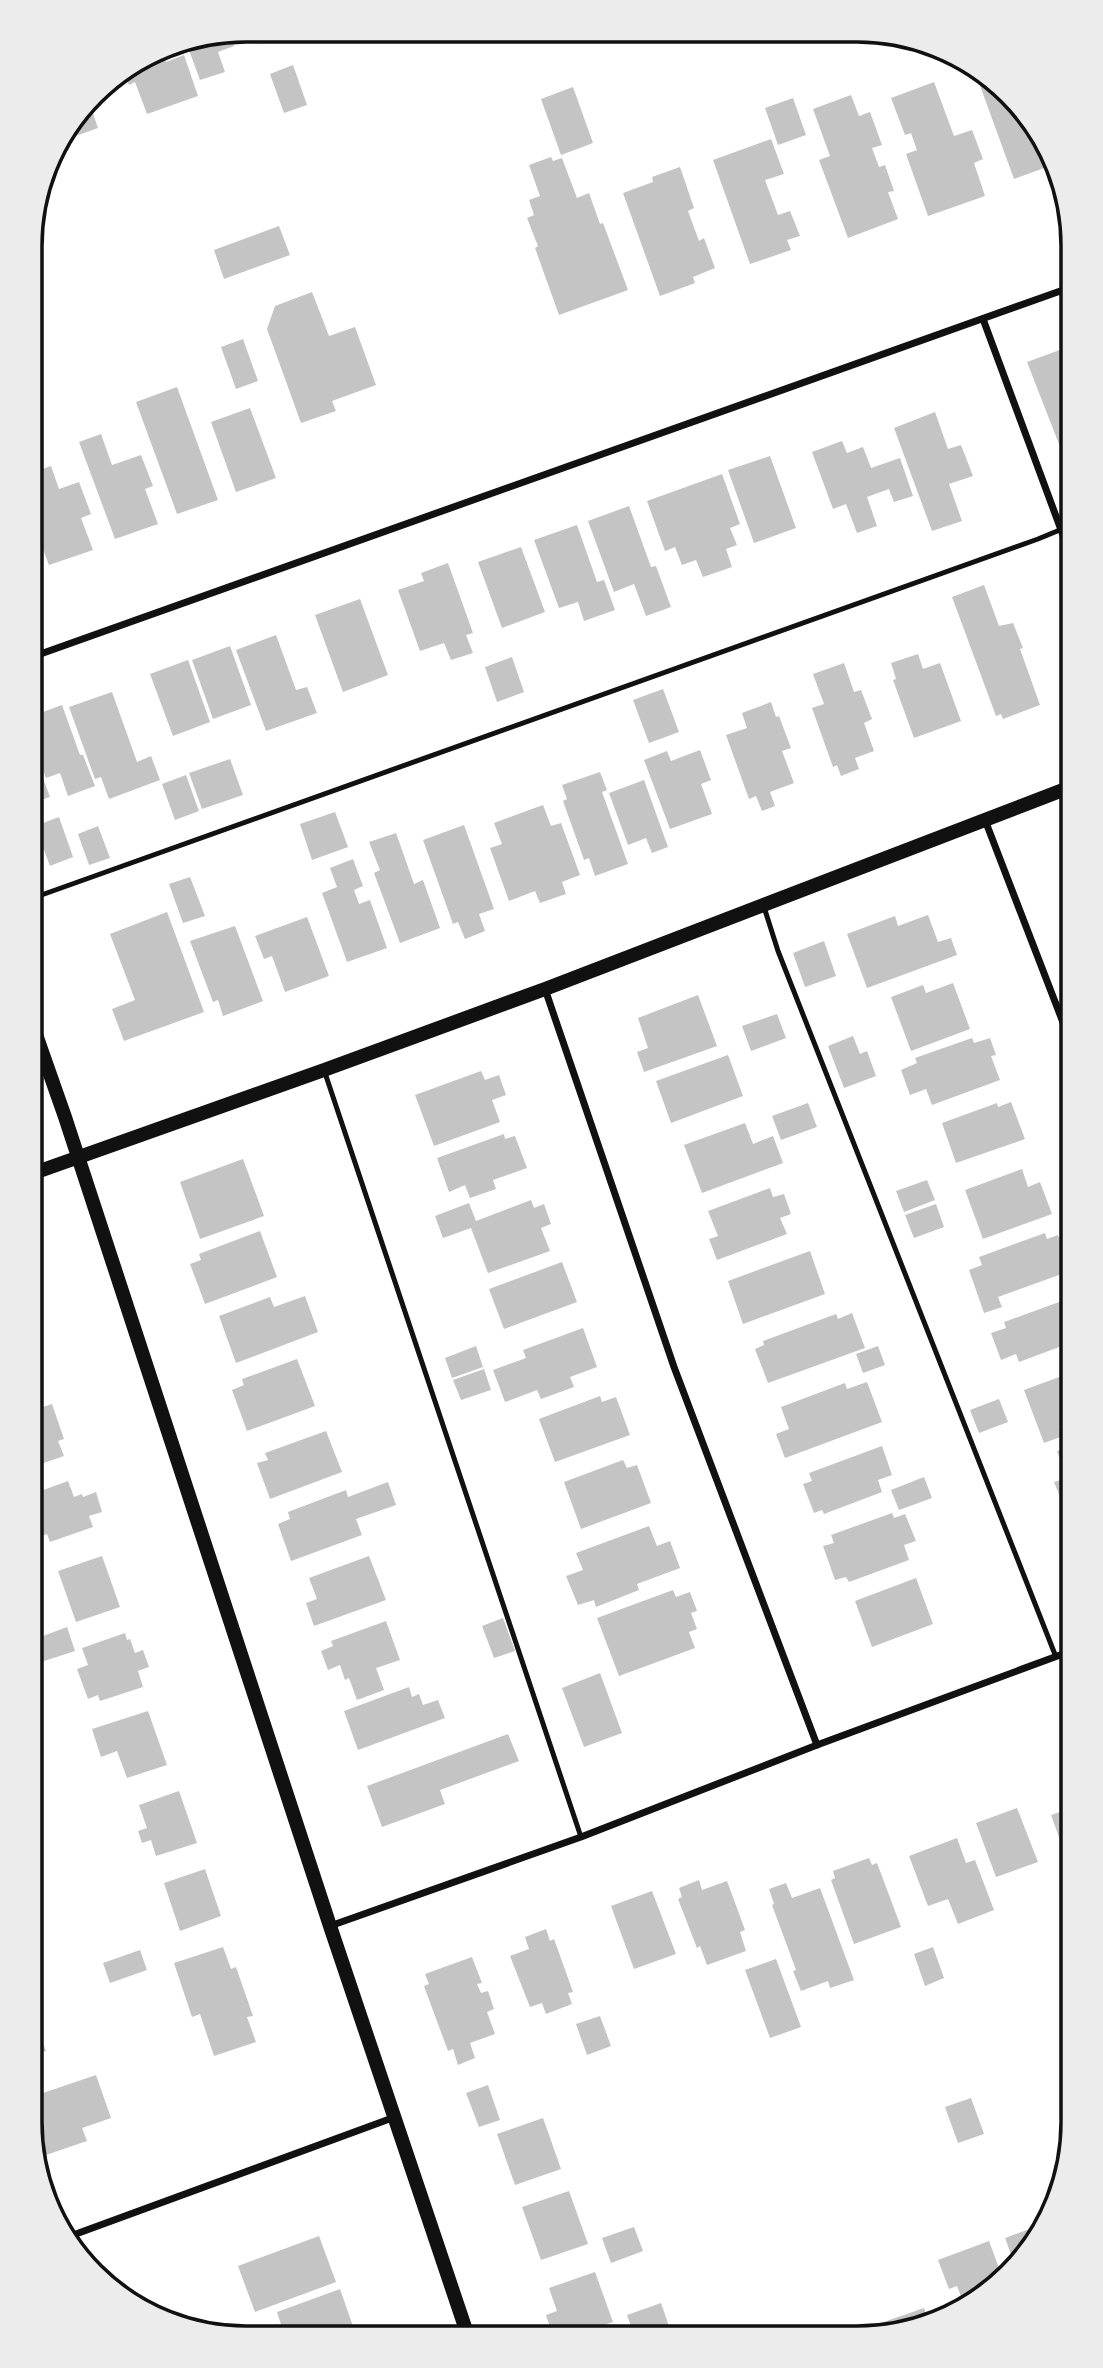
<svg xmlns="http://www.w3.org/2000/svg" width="1103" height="2368" font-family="'PT Sans Narrow',sans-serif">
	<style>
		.building { fill: #c4c4c4 }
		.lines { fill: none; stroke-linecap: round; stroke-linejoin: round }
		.service { stroke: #111; stroke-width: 5 }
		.minor { stroke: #111; stroke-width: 7 }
		.secondary { stroke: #111; stroke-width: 14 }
		.rim { fill: none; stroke: #111; stroke-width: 3.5 }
	</style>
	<rect width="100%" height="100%" fill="#fff"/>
	<g class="building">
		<polygon points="258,30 289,30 290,34 263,44"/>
		<polygon points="229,33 234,46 218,52 225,72 200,80 186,42"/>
		<polygon points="161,48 166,62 184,55 198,96 147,114 135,82 129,85 124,71"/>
		<polygon points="293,65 307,105 284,113 270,74"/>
		<polygon points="987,77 1000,84 1044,137 1055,164 1014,179 978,80"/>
		<polygon points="934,82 954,136 972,130 983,159 974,163 985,196 928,216 906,154 917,150 911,133 905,135 891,98"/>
		<polygon points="573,87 593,143 561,155 541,99"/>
		<polygon points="851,95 859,116 870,112 882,145 872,148 879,167 885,165 894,191 888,192 898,219 848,238 819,160 830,156 813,109"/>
		<polygon points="793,98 806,135 778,145 765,108"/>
		<polygon points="89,102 98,128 73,137 69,128"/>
		<polygon points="771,139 784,174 765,180 778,215 790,211 800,236 787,240 791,250 750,264 713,160"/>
		<polygon points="551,157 553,161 562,158 577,198 589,193 600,224 603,223 628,290 559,315 535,248 538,246 527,218 534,215 529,200 540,196 529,165"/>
		<polygon points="680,167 694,208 688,211 699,241 704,238 715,268 693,277 695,283 660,296 623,193 653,182 652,177"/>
		<polygon points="279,226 290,255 224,279 214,250"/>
		<polygon points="312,292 329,336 355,327 376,385 332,401 336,411 301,423 267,329 275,306"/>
		<polygon points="243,339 258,381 236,389 221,347"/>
		<polygon points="1065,348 1066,351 1066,462 1027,362"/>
		<polygon points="177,387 218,500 177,514 136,402"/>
		<polygon points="250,408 276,478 236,492 211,422"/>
		<polygon points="935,412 948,449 961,445 973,476 949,484 962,521 932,531 894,428"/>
		<polygon points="101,434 112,465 141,455 153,486 145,489 158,524 115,539 79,442"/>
		<polygon points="842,441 847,453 863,447 871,468 900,458 913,496 894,502 889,489 867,497 877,526 857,533 846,504 833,509 812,452"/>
		<polygon points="770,456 796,528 754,543 728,470"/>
		<polygon points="51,466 59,489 79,482 91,514 81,518 93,550 49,565 31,518 31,473"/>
		<polygon points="722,474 740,524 730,528 737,545 726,549 732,567 703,577 696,560 682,565 675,547 665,551 647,501"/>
		<polygon points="629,506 651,567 656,566 671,607 646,616 634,584 614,592 588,521"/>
		<polygon points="577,525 597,582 604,580 615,610 584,621 578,602 559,608 534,540"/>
		<polygon points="521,547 545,612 502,628 478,562"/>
		<polygon points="448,563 473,633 466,635 473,653 451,660 444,643 420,651 398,590 424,581 421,573"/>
		<polygon points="984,585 999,626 1013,623 1023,648 1020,649 1040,705 1003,719 1001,714 996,716 952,597"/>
		<polygon points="360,599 388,675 343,692 315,615"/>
		<polygon points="276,635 296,690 307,687 317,713 266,731 236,650"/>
		<polygon points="230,646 251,705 213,719 192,660"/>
		<polygon points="918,654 923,669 940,663 961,721 914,738 893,680 896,679 891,663"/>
		<polygon points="512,657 524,692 497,702 485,667"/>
		<polygon points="188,660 210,722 173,736 150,674"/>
		<polygon points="844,663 854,692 861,690 872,719 864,723 874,751 855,758 859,769 841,776 837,765 833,767 812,708 824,704 813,674"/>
		<polygon points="663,689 679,732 649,743 633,700"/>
		<polygon points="112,692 137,762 151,756 160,780 109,799 101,777 95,779 69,707"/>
		<polygon points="771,702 776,717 779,716 791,748 782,751 794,783 770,792 775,806 762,811 756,796 749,799 726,735 747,728 742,713"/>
		<polygon points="62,705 80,755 83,755 95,786 68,796 60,773 46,778 32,741 32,716"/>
		<polygon points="32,749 50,797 32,803"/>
		<polygon points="700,750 711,780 701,784 712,814 670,829 644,760 667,751 671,761"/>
		<polygon points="230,759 243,795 202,809 189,773"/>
		<polygon points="600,772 607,790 602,792 628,864 595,876 589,858 584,860 563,801 567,799 562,785"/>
		<polygon points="186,775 199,811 175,820 162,784"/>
		<polygon points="644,780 668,847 652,853 646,838 628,845 609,793"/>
		<polygon points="543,805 551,826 561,823 580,875 562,882 566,894 540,903 535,891 509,901 490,848 502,844 494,823"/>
		<polygon points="335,812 348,847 312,860 300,824"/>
		<polygon points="59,817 73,857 50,866 35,826"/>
		<polygon points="464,825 494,909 479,914 485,931 465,939 458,922 453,924 423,840"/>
		<polygon points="98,826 110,858 89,865 78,834"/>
		<polygon points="396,833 414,884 423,880 440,928 400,943 374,873 380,870 369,842"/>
		<polygon points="353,859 363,886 354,890 359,904 370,900 387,948 347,962 322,893 337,887 330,868"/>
		<polygon points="190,877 205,916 183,923 169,884"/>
		<polygon points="167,912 204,1012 124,1041 112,1009 135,1000 110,934"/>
		<polygon points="928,915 938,942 951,938 957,955 867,988 847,934 895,916 898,926"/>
		<polygon points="307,917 329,976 285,992 272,956 264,959 255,936"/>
		<polygon points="235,926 263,1001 223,1016 218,1000 213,1002 190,941"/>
		<polygon points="824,941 836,976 805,987 793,953"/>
		<polygon points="953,983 970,1029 911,1051 891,997 923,985 926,993"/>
		<polygon points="698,995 717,1046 644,1072 637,1052 648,1048 638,1018"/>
		<polygon points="777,1014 786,1038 751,1051 742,1026"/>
		<polygon points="853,1036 860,1054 867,1051 876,1076 844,1088 828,1046"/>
		<polygon points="972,1038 974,1043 990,1038 996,1055 991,1056 1000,1080 932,1105 926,1089 910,1095 901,1070 917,1063 915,1058"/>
		<polygon points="728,1055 743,1096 671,1123 656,1081"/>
		<polygon points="481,1071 485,1080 499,1075 506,1095 492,1100 500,1122 434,1146 415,1095"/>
		<polygon points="1011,1102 1025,1139 956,1163 942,1123 997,1103 998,1107"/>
		<polygon points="808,1103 817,1127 781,1140 772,1116"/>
		<polygon points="745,1123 753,1144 773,1136 783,1163 702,1193 684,1145"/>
		<polygon points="504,1134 505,1139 515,1136 527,1168 493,1180 496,1189 470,1198 465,1185 449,1192 437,1158"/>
		<polygon points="243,1159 264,1216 200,1239 180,1182"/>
		<polygon points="1022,1169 1028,1187 1040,1182 1052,1214 983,1239 965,1190"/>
		<polygon points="927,1180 935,1200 904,1212 896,1191"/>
		<polygon points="770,1188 773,1197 784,1194 791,1214 780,1218 787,1234 717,1260 709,1239 718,1236 708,1211"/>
		<polygon points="531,1200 534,1208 544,1204 551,1224 541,1228 550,1251 488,1273 471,1228 443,1238 435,1216 469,1203 476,1221"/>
		<polygon points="936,1204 944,1227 914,1238 905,1215"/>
		<polygon points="260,1231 277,1277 205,1304 190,1264 201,1260 199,1254"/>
		<polygon points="1045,1233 1047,1239 1058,1235 1070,1271 998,1297 1002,1307 984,1313 969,1270 982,1265 979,1257"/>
		<polygon points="810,1251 825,1294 743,1324 728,1281"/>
		<polygon points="562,1262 577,1302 504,1329 489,1289"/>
		<polygon points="305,1296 318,1332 236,1363 219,1316 270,1297 274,1307"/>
		<polygon points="1070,1298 1070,1343 1019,1362 1016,1354 1001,1360 991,1333 1006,1328 1004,1322"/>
		<polygon points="852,1313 865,1348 768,1383 755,1349 764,1345 763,1341 836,1314 838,1319"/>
		<polygon points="583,1328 597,1367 570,1377 574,1387 541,1399 537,1390 505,1402 493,1370 526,1358 523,1350"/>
		<polygon points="476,1346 483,1367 452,1378 445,1358"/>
		<polygon points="878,1346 885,1365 863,1373 856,1354"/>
		<polygon points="297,1359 315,1406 247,1431 232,1390 244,1385 242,1379"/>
		<polygon points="484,1369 491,1390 461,1400 453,1380"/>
		<polygon points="1070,1373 1070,1422 1059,1426 1063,1436 1044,1443 1024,1390"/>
		<polygon points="867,1382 882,1422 785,1458 776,1434 789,1429 781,1407 845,1383 847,1389"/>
		<polygon points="600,1396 602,1402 616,1397 630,1435 555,1462 539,1419"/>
		<polygon points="999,1399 1008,1422 979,1433 970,1410"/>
		<polygon points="52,1404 64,1439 58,1441 64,1456 35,1466 34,1410"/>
		<polygon points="326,1431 342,1472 270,1499 257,1463 268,1460 265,1453"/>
		<polygon points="882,1446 892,1475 878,1480 882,1492 824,1514 822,1510 814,1513 803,1484 812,1481 809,1473"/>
		<polygon points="1070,1446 1070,1499 1062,1502 1054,1482 1067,1478 1057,1451"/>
		<polygon points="623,1460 627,1468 637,1465 651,1503 581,1529 564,1482"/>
		<polygon points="924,1477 932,1498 899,1510 891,1490"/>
		<polygon points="68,1481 74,1497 82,1494 83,1497 96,1492 102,1512 89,1516 93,1527 50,1542 47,1534 35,1538 35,1493"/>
		<polygon points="388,1482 396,1505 356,1519 362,1535 291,1561 278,1524 290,1519 288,1512 346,1490 348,1497"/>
		<polygon points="892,1513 894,1518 905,1514 916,1541 904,1545 909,1560 849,1582 846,1577 835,1580 823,1546 834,1543 831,1535"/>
		<polygon points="649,1526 657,1546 670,1541 680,1568 637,1584 639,1590 596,1607 594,1600 578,1605 566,1576 583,1570 576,1553"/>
		<polygon points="102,1556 120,1607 76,1622 58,1571"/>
		<polygon points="369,1556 386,1600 314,1626 306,1603 317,1599 309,1578"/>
		<polygon points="916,1578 933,1624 872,1647 855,1601"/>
		<polygon points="673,1590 676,1597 690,1592 697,1611 691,1613 697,1629 689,1632 695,1648 619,1676 597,1618"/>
		<polygon points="503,1618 515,1651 494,1658 482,1626"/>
		<polygon points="386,1621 400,1660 376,1668 384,1690 357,1700 349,1678 345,1680 340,1665 328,1670 321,1651 333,1646 331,1641"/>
		<polygon points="67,1627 75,1651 35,1664 35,1639"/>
		<polygon points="125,1633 127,1640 130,1639 135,1653 143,1650 149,1667 138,1671 143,1687 100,1701 98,1695 88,1699 77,1669 88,1665 82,1648"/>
		<polygon points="600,1673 622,1733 584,1747 562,1688"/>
		<polygon points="409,1687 412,1697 419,1694 423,1705 438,1700 445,1718 358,1750 344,1711"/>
		<polygon points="148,1711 167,1765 127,1778 117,1751 101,1757 92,1729"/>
		<polygon points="508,1734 519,1761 440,1790 445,1804 382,1827 367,1786"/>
		<polygon points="179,1791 197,1843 156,1856 151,1840 142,1843 138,1831 147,1828 139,1805"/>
		<polygon points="1017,1808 1038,1862 996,1877 976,1823"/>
		<polygon points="1072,1808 1072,1848 1064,1851 1051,1815"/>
		<polygon points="957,1838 966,1863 975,1860 994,1910 958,1924 948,1899 928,1906 909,1856"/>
		<polygon points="869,1858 872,1865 877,1863 901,1927 854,1944 831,1880 835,1878 833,1871"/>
		<polygon points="205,1869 221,1916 180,1931 164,1883"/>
		<polygon points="699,1880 702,1890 727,1881 745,1930 740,1932 746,1951 707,1965 700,1946 697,1948 678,1899 682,1897 679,1888"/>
		<polygon points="786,1883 792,1898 820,1888 854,1980 830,1988 828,1981 801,1991 793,1971 796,1970 772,1905 774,1904 769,1889"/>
		<polygon points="652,1891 676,1954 634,1969 611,1906"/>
		<polygon points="546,1929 550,1941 554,1939 573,1992 568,1993 572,2004 546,2014 542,2003 530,2007 510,1956 529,1949 525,1937"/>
		<polygon points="223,1947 231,1969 236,1967 253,2016 247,2017 256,2042 214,2056 200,2014 192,2017 174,1963"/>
		<polygon points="933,1947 944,1978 925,1986 914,1954"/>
		<polygon points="140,1950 147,1970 110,1983 103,1963"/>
		<polygon points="472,1957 482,1983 477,1984 481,1993 488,1991 494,2009 487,2012 495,2034 470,2043 475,2058 458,2065 453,2049 448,2051 424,1986 429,1984 425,1974"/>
		<polygon points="776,1959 801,2027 770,2038 745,1970"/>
		<polygon points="600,2016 611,2046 587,2055 576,2024"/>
		<polygon points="37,2027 46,2051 37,2054"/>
		<polygon points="96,2075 111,2118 82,2128 87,2141 37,2158 37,2095"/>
		<polygon points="488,2085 500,2120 479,2127 466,2093"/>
		<polygon points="971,2098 984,2134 958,2143 945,2107"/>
		<polygon points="543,2118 561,2169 515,2185 497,2134"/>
		<polygon points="569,2191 588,2244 541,2260 522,2207"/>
		<polygon points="1043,2224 1043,2226 1016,2268 1005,2238"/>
		<polygon points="634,2227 643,2251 611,2263 602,2238"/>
		<polygon points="319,2236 336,2282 255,2312 238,2266"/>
		<polygon points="989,2241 1003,2279 977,2302 965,2307 957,2286 949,2289 938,2260"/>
		<polygon points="595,2272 613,2322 585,2332 552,2333 546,2315 557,2311 549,2288"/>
		<polygon points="340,2289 355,2332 284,2334 277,2312"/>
		<polygon points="661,2303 670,2329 661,2332 633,2332 627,2315"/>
		<polygon points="924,2308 929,2324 914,2331 881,2331 878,2324"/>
	</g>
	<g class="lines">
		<g class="service">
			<polyline points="33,898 1038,539 1067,527"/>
			<polyline points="764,907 778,951 1056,1657"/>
			<polyline points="324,1070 581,1837"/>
		</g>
		<g class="minor">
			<polyline points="983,319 1067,546"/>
			<polyline points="32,657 1066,289"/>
			<polyline points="985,820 1069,1038"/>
			<polyline points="545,989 674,1367 817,1745"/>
			<polyline points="330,1926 581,1837 817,1745 1071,1651"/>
			<polyline points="65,2238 395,2117"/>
		</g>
		<g class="secondary">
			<polyline points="33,1026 65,1117 330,1926 467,2333"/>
			<polyline points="34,1173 324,1070 545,989 1068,788"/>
		</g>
	</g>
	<path d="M0 0H1103V2368H0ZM246 42H857A204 204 0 0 1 1061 246V2122A204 204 0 0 1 857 2326H246A204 204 0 0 1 42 2122V246A204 204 0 0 1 246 42Z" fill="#ececec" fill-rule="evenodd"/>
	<path class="rim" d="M246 42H857A204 204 0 0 1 1061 246V2122A204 204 0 0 1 857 2326H246A204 204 0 0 1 42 2122V246A204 204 0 0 1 246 42Z"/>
</svg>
